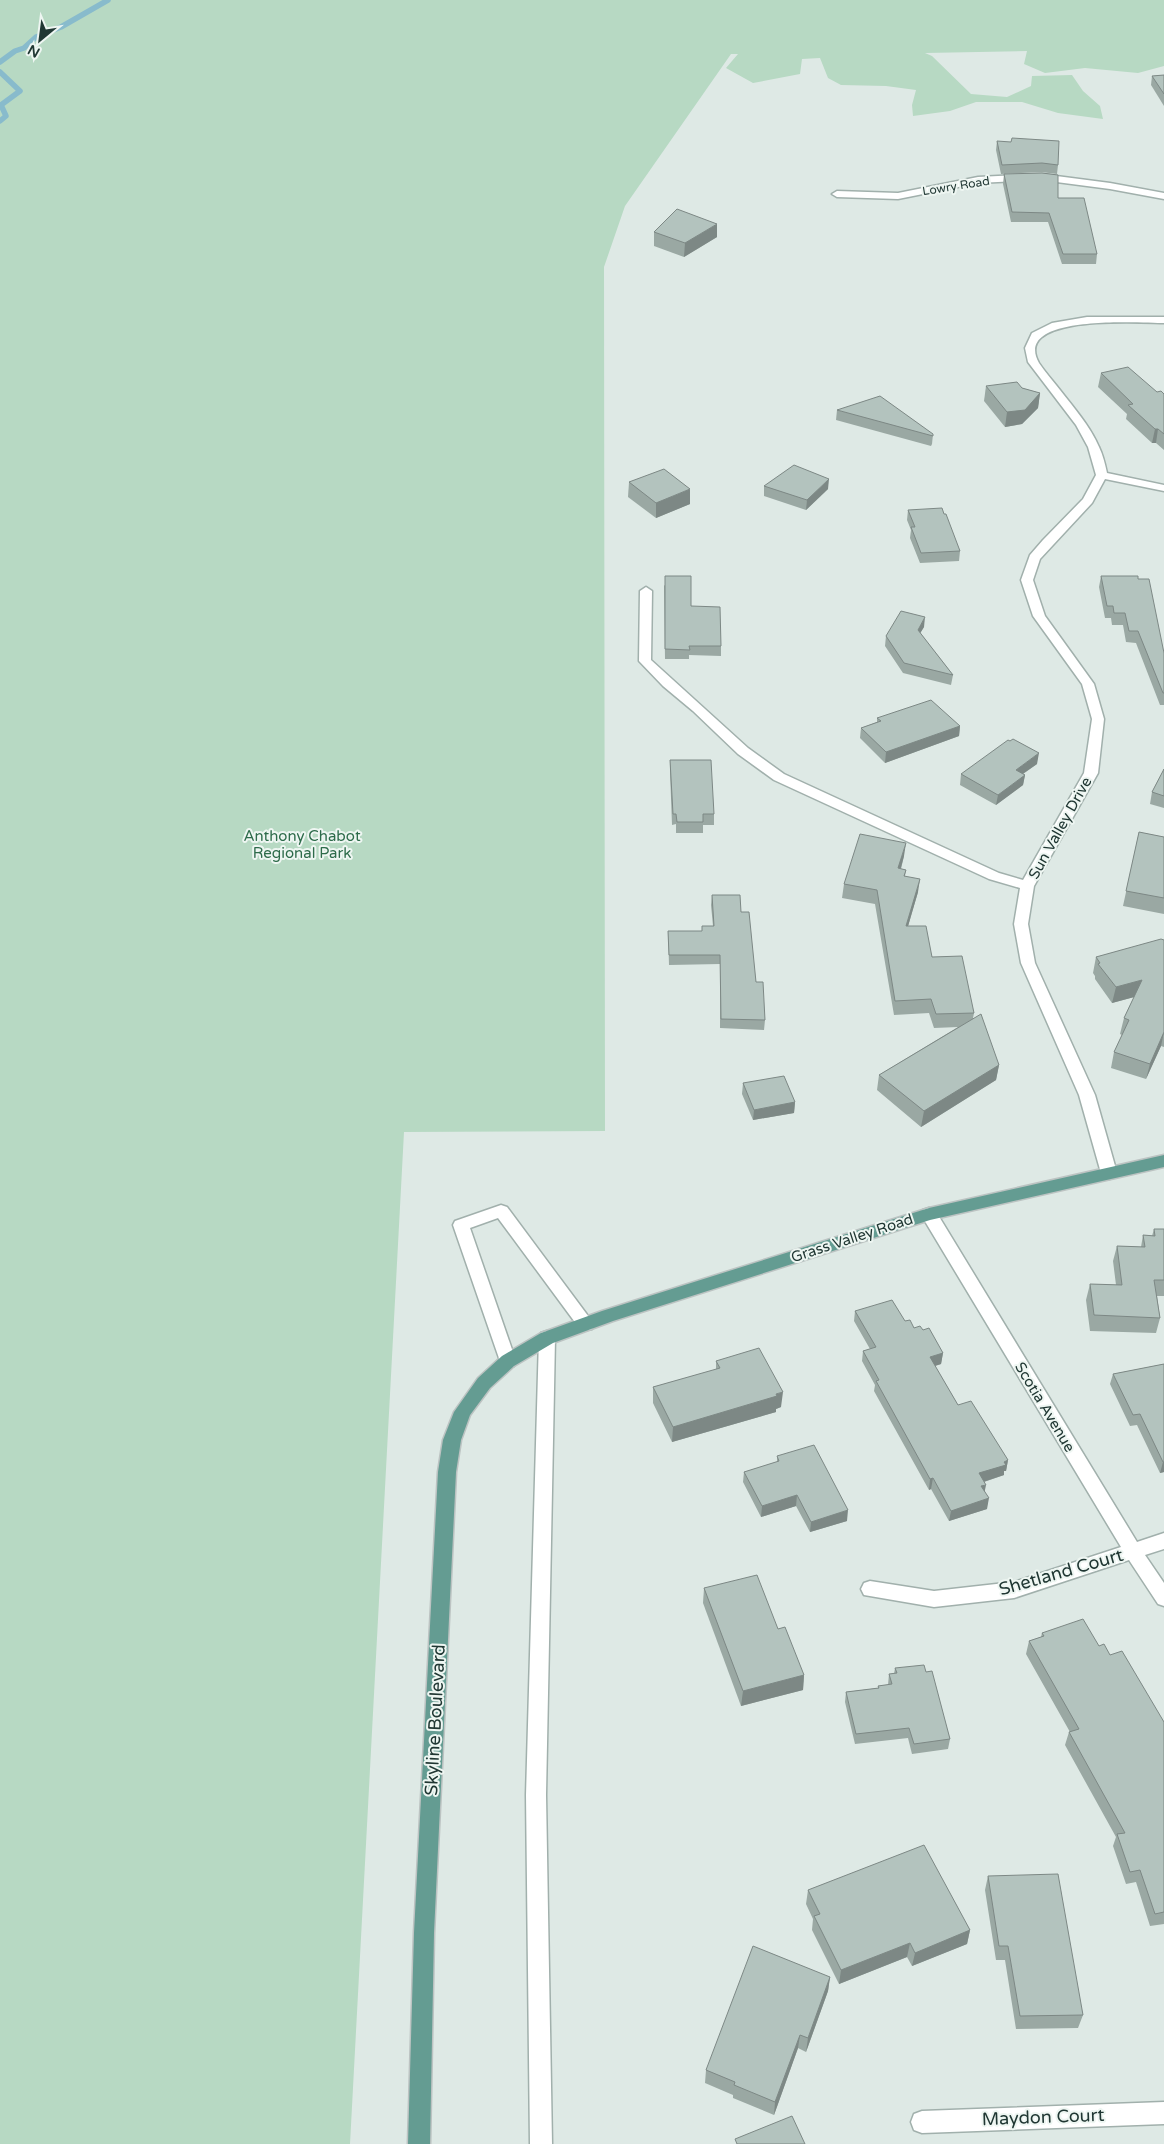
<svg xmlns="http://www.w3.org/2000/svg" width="1164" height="2144" font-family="'Varela Round',sans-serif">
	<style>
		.green { fill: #b7d9c3 }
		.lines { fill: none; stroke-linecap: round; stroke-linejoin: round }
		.stream { stroke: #8bc; stroke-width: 5.5 }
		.minor-casing { stroke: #a1b0ac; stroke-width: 3 }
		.major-casing { stroke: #bcc3c2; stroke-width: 3 }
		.minor { fill: #fff; fill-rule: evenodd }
		.major { fill: #649c92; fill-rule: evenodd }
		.wall { fill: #9aa8a3 }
		.shaded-wall { fill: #7d8885 }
		.building { fill: #b3c3be; stroke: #7d8885 }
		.labels { text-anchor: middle; stroke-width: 4; stroke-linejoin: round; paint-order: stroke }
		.far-street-label { font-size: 12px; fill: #203733; stroke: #eef6f2 }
		.street-label { font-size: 15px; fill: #203733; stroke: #eef6f2 }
		.park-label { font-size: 15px; fill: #2d6b4a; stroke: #eef6f2 }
		.near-street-label { font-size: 18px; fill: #203733; stroke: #eef6f2 }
	</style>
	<rect width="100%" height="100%" fill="#dee9e5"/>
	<polygon class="green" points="0,0 1164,0 1164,66 1138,73 1085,68 1045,73 1024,64 1027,51 925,53 932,56 971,94 1007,97 1031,86 1032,76 1072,75 1083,91 1100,106 1103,119 1058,113 1022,102 976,102 950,111 913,116 912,105 916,90 886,86 841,85 828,78 820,58 802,59 800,74 753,83 726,68 738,54 731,54 625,206 604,267 605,1131 404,1132 350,2144 0,2144"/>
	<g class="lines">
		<g class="stream">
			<polyline points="0,62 15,51 24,48 36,37 61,27 108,0"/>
			<polyline points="0,72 20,91 1,105 6,116 0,121"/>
		</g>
		<g class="minor-casing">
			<g id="minor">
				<polygon points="1041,174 1110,183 1164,193 1164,199 1110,189 1041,180 978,183 898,199 837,197 832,194 837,191 898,193 978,177"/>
				<path d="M1087 317H1164V323C1142 323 1011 313 1039 363 1045 372 1053 381 1060 390 1074 408 1090 426 1099 447 1103 455 1105 464 1107 473L1164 485V491L1105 479 1092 503 1040 559 1033 580 1045 616 1094 684 1104 719 1098 773 1034 886 1028 924 1035 963 1095 1095 1117 1173 1115 1177 1109 1179 1103 1177 1101 1173 1079 1095 1021 963 1014 924 1020 888 989 879 774 780 738 754 693 711 663 686 639 661 640 591 646 587 652 591 651 660 748 748 784 774 999 873 1023 880 1084 773 1092 719 1082 684 1033 616 1021 580 1030 555 1043 540 1083 499 1096 475 1088 447 1076 425 1028 362 1025 348 1032 333 1052 323Z"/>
				<polygon points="501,1205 507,1207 594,1324 592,1329 586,1330 580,1329 498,1218 470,1228 516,1361 514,1366 508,1368 502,1366 500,1361 453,1225 455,1221"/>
				<polygon points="929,1208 935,1210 1137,1542 1164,1533 1164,1549 1145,1555 1164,1583 1164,1606 1158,1604 1129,1560 1014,1598 934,1607 864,1595 861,1589 864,1583 870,1581 934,1591 1014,1582 1121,1547 923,1218 921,1214 923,1210"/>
				<polygon points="547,1331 553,1333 555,1338 546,1795 552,2144 530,2144 526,1795 539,1338 541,1333"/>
				<polygon points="1164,2102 1164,2124 922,2133 914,2130 911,2122 914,2114 922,2111"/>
			</g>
		</g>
		<g class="major-casing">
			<polygon id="major" points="1164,1155 1164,1167 930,1220 613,1321 553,1343 514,1366 490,1388 470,1415 461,1440 456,1472 434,1933 430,2144 408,2144 414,1933 438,1472 443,1440 454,1412 478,1378 502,1356 541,1333 602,1311 929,1208"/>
		</g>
		<use href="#minor" class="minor"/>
		<use href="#major" class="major"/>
	</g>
	<g class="wall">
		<polygon points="1164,75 1164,106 1151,85 1152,76"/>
		<polygon points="997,141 1058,165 1057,174 1041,172 1001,174 996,150"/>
		<polygon points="1004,174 1058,198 1097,254 1096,264 1062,264 1048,222 1011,222 1003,184"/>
		<polygon points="654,232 717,237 684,257 654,246"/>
		<polygon points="1101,373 1157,392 1164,394 1164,450 1156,443 1152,443 1126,419 1127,414 1098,387"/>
		<polygon points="986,386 1022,388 1040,393 1038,408 1022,424 1005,427 984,401"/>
		<polygon points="837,410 933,434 932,444 931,446 836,420"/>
		<polygon points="629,482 690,504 656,518 628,497"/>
		<polygon points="764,486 828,489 806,510 764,496"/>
		<polygon points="908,510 960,551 959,561 920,563 910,538 911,530 907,520"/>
		<polygon points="1101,576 1164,653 1164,705 1160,705 1136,643 1126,642 1123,625 1112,625 1111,618 1105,618 1099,587"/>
		<polygon points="664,585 691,606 721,646 721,656 689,655 689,659 665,659"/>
		<polygon points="924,627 920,633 953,675 951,685 903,673 885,646 886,636"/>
		<polygon points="877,718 960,726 959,736 885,763 860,738 861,728 877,722"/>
		<polygon points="670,760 714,814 714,825 703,825 703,833 676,833 676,824 672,825 670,771"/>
		<polygon points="1037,764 1023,774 1025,775 1023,785 996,805 960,785 961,774"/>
		<polygon points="1164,769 1164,808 1150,804 1152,792"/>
		<polygon points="1139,832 1164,837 1164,914 1123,906"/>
		<polygon points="904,856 901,869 906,870 905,876 918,892 908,926 932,957 974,1013 973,1018 999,1065 996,1080 921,1127 877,1090 879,1075 958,1027 934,1028 929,1013 894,1015 875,904 842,898 844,884"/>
		<polygon points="712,895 741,912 756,982 765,1020 764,1030 720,1028 720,964 669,965 668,931 702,931 702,926 713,926 711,905"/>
		<polygon points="1164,940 1164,1047 1161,1046 1146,1079 1111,1068 1114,1052 1122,1035 1120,1034 1124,1018 1134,997 1112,1003 1095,979 1095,976 1093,973 1096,957"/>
		<polygon points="743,1083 795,1102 794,1113 753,1120 742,1094"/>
		<polygon points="1154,1229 1164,1229 1164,1296 1157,1296 1160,1318 1156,1333 1090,1331 1086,1300 1090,1284 1116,1285 1113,1261 1117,1246 1141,1247 1143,1235 1152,1236"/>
		<polygon points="855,1311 905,1321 914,1328 923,1330 943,1353 941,1364 935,1366 958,1405 1008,1460 1006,1471 1004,1471 1004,1475 984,1482 987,1509 949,1521 931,1489 929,1490 874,1391 875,1385 862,1361 863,1351 870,1349 854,1321"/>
		<polygon points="716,1361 781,1407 776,1409 776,1412 672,1442 653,1403 653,1387 716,1370"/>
		<polygon points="1164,1364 1164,1472 1160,1473 1137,1425 1130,1426 1110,1384 1113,1374"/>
		<polygon points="777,1456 847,1521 810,1532 796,1506 761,1517 743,1482 744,1472 777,1462"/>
		<polygon points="704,1588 778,1629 804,1675 803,1690 741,1706 703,1603"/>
		<polygon points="1042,1633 1099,1646 1110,1655 1164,1722 1164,1924 1150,1926 1136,1882 1126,1884 1113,1846 1116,1837 1065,1745 1069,1732 1070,1732 1026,1654 1029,1641 1041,1637"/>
		<polygon points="895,1668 926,1672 950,1739 948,1749 912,1754 908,1738 855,1744 845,1702 846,1692 878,1688 878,1686 888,1685 889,1674 894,1674"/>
		<polygon points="988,1876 1083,2015 1078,2028 1016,2029 1005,1960 996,1960 985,1890"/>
		<polygon points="808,1890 970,1930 967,1944 912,1966 907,1957 839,1984 812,1930 813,1919 806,1904"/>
		<polygon points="830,1977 828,1991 806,2052 798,2048 774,2115 733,2098 733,2095 705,2083 706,2070"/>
	</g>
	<g class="shaded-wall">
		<polygon points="717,224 717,237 684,257 685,243"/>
		<polygon points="1040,393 1038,408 1022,424 1005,427 1007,412"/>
		<polygon points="1155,429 1158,429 1156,443 1152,443"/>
		<polygon points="829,479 828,489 806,510 807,500"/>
		<polygon points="690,489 690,504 656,518 656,503"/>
		<polygon points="925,617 924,627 916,640 918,630"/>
		<polygon points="960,726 959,736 885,763 886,752"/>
		<polygon points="1039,753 1037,764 1014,780 1016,770"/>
		<polygon points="1025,775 1023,785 996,805 998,795"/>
		<polygon points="906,843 904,856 897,882 898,868"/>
		<polygon points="920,879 918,892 904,940 906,926"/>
		<polygon points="1142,980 1138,996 1112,1003 1116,987"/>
		<polygon points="1164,1032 1161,1046 1146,1079 1150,1064"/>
		<polygon points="999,1065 996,1080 921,1127 924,1111"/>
		<polygon points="795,1102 794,1113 753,1120 754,1110"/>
		<polygon points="943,1353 941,1364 928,1368 930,1357"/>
		<polygon points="783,1392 781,1407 776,1409 776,1412 672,1442 673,1427"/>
		<polygon points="1008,1460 1006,1471 1004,1471 1004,1475 977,1484 979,1473 1004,1462"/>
		<polygon points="1163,1462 1164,1462 1164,1472 1160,1473"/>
		<polygon points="933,1478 931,1489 929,1490 930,1479"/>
		<polygon points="986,1485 984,1495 981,1486"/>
		<polygon points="797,1495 796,1506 761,1517 762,1506"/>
		<polygon points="989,1498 987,1509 949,1521 951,1511"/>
		<polygon points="848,1510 847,1521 810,1532 811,1522"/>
		<polygon points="804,1675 803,1690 741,1706 743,1691"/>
		<polygon points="970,1930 967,1944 912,1966 915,1953"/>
		<polygon points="910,1943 907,1957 839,1984 841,1970"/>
		<polygon points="830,1977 828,1991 806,2052 808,2038"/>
		<polygon points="800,2035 798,2048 774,2115 775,2102"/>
	</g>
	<g class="building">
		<polygon points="1164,75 1164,94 1152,76"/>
		<polygon points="1012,138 1059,141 1058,165 1042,163 1002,165 997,141 1011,142"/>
		<polygon points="1042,173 1058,175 1058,198 1084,198 1097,254 1063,254 1049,213 1012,212 1004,174"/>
		<polygon points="677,209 717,224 685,243 654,232"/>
		<polygon points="1128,367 1157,392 1161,391 1164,394 1164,434 1158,429 1155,429 1128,405 1133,404 1101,373"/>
		<polygon points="1017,382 1022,388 1040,393 1025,410 1007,412 986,386"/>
		<polygon points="880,396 933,434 933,436 837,410"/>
		<polygon points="794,465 829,479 807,500 764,486"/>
		<polygon points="664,469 690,489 656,503 629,482"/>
		<polygon points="942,508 944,514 946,514 960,551 921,553 911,527 915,527 908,510"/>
		<polygon points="665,576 691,576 691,606 720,607 721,646 689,646 690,650 665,649"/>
		<polygon points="1101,576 1138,576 1138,579 1149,579 1164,653 1164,693 1163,693 1138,631 1129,631 1125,613 1114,613 1113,606 1107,606"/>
		<polygon points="901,611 925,617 918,630 953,675 904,663 886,636"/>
		<polygon points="931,700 960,726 886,752 861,728 881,721 877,718"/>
		<polygon points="1013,739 1039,753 1016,770 1025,775 998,795 961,774 1008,740 1010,741"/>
		<polygon points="670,760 711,760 714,814 703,814 703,822 677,822 676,814 673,814"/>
		<polygon points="1164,769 1164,796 1152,792"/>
		<polygon points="1139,832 1164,837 1164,898 1126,891"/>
		<polygon points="860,834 906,843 898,868 906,870 904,876 920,879 906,926 926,926 932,957 962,956 974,1013 936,1014 931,999 895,1001 877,890 844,884"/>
		<polygon points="712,895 740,895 741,912 749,912 756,982 763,982 765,1020 721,1019 720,955 669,955 668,931 702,931 702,926 714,926"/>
		<polygon points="1161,939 1164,940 1164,1032 1150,1064 1114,1052 1129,1020 1124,1018 1142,980 1116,987 1098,964 1100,963 1096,957"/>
		<polygon points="981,1014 999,1065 924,1111 879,1075"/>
		<polygon points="784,1076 795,1102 754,1110 743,1083"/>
		<polygon points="1154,1229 1164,1229 1164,1280 1154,1280 1160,1318 1094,1315 1090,1284 1122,1285 1117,1246 1145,1247 1143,1235 1155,1236"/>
		<polygon points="892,1300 905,1321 910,1320 914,1328 920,1326 923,1330 929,1328 943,1353 930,1357 958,1405 971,1401 1008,1460 1004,1462 1006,1465 979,1473 986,1485 981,1486 989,1498 951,1511 933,1478 930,1479 876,1381 879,1380 863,1351 876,1347 855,1311"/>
		<polygon points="759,1348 783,1392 776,1394 777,1396 673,1427 653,1387 720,1368 716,1361"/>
		<polygon points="1164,1364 1164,1462 1163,1462 1140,1414 1133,1415 1113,1374"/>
		<polygon points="814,1445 848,1510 811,1522 797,1495 762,1506 744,1472 779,1461 777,1456"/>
		<polygon points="757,1575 778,1629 785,1627 804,1675 743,1691 704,1588"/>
		<polygon points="1083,1619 1099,1646 1104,1644 1110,1655 1122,1651 1164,1722 1164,1912 1155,1914 1140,1870 1130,1872 1117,1834 1125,1833 1069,1732 1079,1729 1029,1641 1044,1636 1042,1633"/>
		<polygon points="924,1665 926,1672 932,1671 950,1739 914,1744 909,1728 856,1734 846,1692 879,1688 878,1686 892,1684 889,1674 897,1673 895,1668"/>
		<polygon points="924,1845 970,1930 915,1953 910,1943 841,1970 814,1916 820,1914 808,1890"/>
		<polygon points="1058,1874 1083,2015 1020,2016 1008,1946 999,1946 988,1876"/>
		<polygon points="753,1946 830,1977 808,2038 800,2035 775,2102 734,2085 735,2082 706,2070"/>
		<polygon points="792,2116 805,2144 737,2144 735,2139"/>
	</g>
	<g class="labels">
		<g class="far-street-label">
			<text transform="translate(956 186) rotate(-9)" y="4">Lowry Road</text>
		</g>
		<g class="street-label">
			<text transform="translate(1060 828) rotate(-61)" y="5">Sun Valley Drive</text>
			<text transform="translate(852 1238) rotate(-18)" y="5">Grass Valley Road</text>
			<text transform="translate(1045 1407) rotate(59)" y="5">Scotia Avenue</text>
		</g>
		<g class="park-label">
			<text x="302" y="841">Anthony Chabot<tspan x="302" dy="17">Regional Park</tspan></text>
		</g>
		<g class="near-street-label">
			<text transform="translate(1061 1572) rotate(-16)" y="6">Shetland Court</text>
			<text transform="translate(435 1720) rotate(-87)" y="6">Skyline Boulevard</text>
			<text transform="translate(1043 2117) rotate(-2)" y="6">Maydon Court</text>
		</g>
	</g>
	<g transform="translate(40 40) rotate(209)" stroke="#eef6f2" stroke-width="4" paint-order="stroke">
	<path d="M0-4L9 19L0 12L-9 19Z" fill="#203733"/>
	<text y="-8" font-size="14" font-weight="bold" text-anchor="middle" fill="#203733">N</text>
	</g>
</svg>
